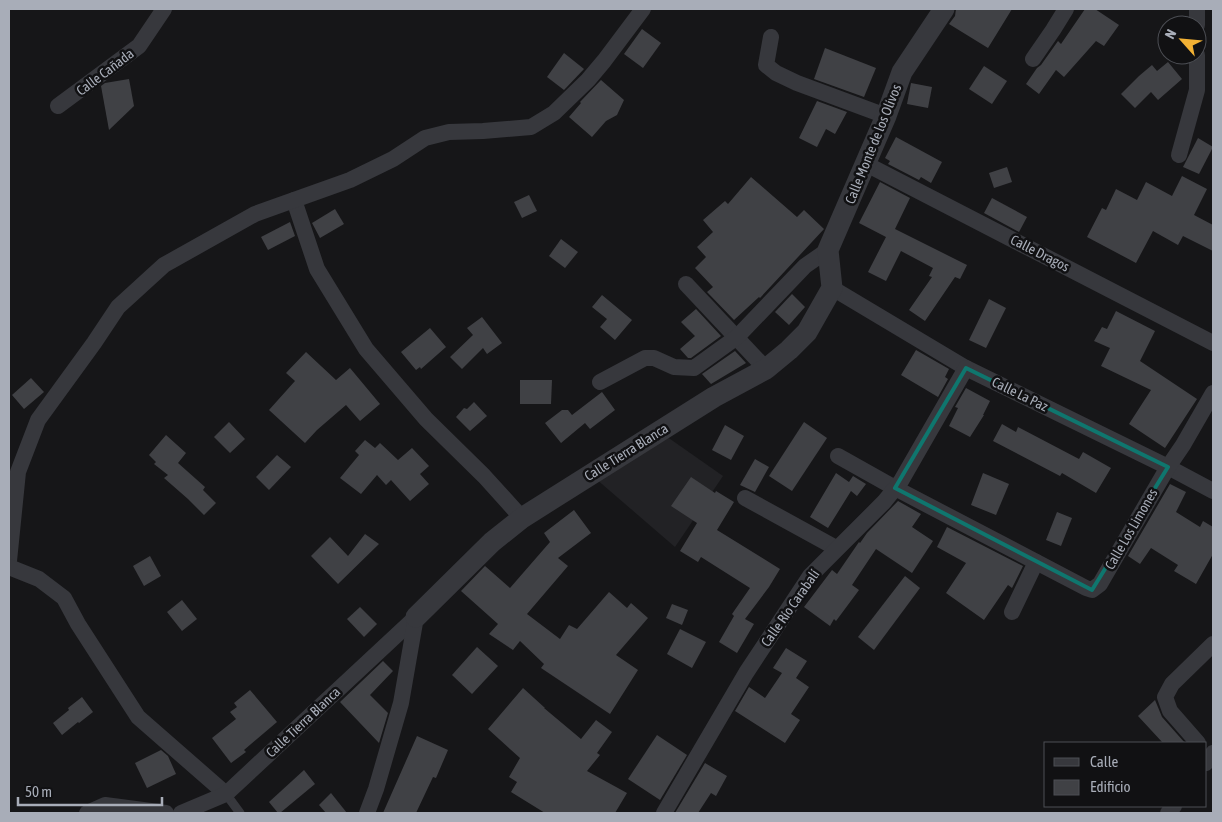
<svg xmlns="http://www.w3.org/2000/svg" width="1222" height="822" font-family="'Asap Condensed',sans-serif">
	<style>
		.built { fill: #222225 }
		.building { fill: #404145 }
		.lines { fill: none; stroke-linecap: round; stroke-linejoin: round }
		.service { stroke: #37383d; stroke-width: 9 }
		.minor { stroke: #37383d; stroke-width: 16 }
		.tertiary { stroke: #37383d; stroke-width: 21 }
		.marked { fill: none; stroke: #0f766e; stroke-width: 4; stroke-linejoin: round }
		.labels { text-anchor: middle; stroke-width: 5; stroke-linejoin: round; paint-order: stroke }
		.street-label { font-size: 14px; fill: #a8adb8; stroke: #111113 }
	</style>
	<rect width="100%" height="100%" fill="#161618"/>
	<polygon class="built" points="663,434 723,476 675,547 595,478"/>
	<g class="building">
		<polygon points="956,9 1012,9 988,48 949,24 955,16"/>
		<polygon points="1085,9 1095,9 1119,25 1104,46 1096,41 1064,77 1056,70 1039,94 1026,84 1037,68 1041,65 1058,41 1061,44"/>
		<polygon points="642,29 661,43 643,68 624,54"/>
		<polygon points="825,48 876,68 864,97 814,79"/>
		<polygon points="564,53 584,69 564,90 547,77"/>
		<polygon points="1168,62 1182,79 1158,100 1151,92 1135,108 1121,94 1139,76 1152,65 1157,71"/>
		<polygon points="984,66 1007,81 992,104 969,89"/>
		<polygon points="129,79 134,106 109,130 101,86 105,83"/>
		<polygon points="601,80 624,100 617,115 606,121 592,137 569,117 581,103 580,102"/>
		<polygon points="911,83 932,87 928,108 907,104"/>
		<polygon points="817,101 847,112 835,134 826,129 817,147 799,138"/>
		<polygon points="896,137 942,162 931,183 921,177 919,180 888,164 890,161 885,158"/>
		<polygon points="1198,138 1213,147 1199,174 1183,167"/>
		<polygon points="1007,167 1012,182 994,188 989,173"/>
		<polygon points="1182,176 1207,189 1194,215 1213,225 1213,251 1183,236 1178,245 1153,231 1136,263 1087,237 1102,208 1106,210 1116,189 1137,200 1146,182 1172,196"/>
		<polygon points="751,177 797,217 804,210 824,229 760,298 759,297 734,320 707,292 713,287 695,268 706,257 697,247 713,232 703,220 725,201 728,204"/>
		<polygon points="880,182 910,198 895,229 967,265 960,279 955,277 925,321 909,310 932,277 929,276 933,268 901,251 886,281 868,272 886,237 859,223"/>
		<polygon points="529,195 537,211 522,218 514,202"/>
		<polygon points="992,198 1027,217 1019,232 984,213"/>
		<polygon points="335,209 344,224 320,238 312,223"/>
		<polygon points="290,222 295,236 268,250 261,237"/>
		<polygon points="561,239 578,252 565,268 549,256"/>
		<polygon points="792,294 805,307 789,325 775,312"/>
		<polygon points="602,295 632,320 615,340 600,327 607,319 592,307"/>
		<polygon points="989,299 1006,308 986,348 969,340"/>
		<polygon points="696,309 721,336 691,358 688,358 680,349 695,336 681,322"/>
		<polygon points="1116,311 1155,331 1140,361 1197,399 1165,448 1129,424 1151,390 1101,366 1110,348 1094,341 1102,327 1107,329"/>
		<polygon points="482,317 502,343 487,354 483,348 462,369 450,357 473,335 467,328"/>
		<polygon points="430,328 446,347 421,369 420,367 416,370 401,352"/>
		<polygon points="916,350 949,369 945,377 948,379 938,397 901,375"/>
		<polygon points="735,351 746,363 711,384 702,374"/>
		<polygon points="306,352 336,380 350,368 380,404 360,421 346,405 317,430 305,443 269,410 295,381 286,373"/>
		<polygon points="31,378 44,392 24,409 12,395"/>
		<polygon points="520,380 552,380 551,404 520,404"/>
		<polygon points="966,388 990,401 983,415 984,415 970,437 949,426 958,408 955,407"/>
		<polygon points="602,392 615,410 590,429 585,423 561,443 545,423 562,410 568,410 572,415"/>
		<polygon points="474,402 487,416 470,431 456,417 464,408 467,409"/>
		<polygon points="229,422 245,439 230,453 214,437"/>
		<polygon points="804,422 827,438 792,491 769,476"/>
		<polygon points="1002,424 1016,432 1018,427 1079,459 1083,452 1111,468 1096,493 1062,473 1060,476 993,441"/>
		<polygon points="725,425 744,436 731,460 712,450"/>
		<polygon points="166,435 186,453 178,463 205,487 203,490 216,503 204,515 188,499 164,478 168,475 154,464 156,462 149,455"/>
		<polygon points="365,440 375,448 380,443 398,460 412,448 429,466 420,474 429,484 410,501 391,480 386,485 377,475 361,494 340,478 359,455 355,451"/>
		<polygon points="277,455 291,467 269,490 256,477"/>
		<polygon points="755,459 769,467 755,492 740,485"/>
		<polygon points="836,473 849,482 853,476 866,484 857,496 851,491 828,528 810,517"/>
		<polygon points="983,473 1009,484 996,515 971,505"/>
		<polygon points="691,477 715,493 716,491 734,502 717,530 780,569 769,587 745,619 754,624 737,653 719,642 734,616 732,614 750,588 701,557 698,562 680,551 697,523 671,506"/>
		<polygon points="1170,484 1186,492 1176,512 1200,527 1203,521 1213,527 1213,554 1196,584 1174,571 1178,565 1151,548 1140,564 1128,556"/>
		<polygon points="898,501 921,514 912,527 933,541 912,573 876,549 852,585 859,590 836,621 834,619 830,626 804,607 832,570 837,574 859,542 860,543 867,533"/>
		<polygon points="574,510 591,533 558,558 568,566 527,614 560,639 569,625 577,629 609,592 627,608 631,603 648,618 616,655 638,670 610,714 541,668 544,664 520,641 513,650 489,634 498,624 461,591 485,566 510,588 550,542 544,533"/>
		<polygon points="1057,512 1072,518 1061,546 1046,540"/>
		<polygon points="947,527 1023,566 1012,588 1008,585 984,620 946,593 966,563 937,547"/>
		<polygon points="365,534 379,544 338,584 311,556 330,537 348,556"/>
		<polygon points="150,556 161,576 144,586 133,566"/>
		<polygon points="905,576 920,588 874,650 858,637"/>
		<polygon points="182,600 197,619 182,631 167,612"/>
		<polygon points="672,604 688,610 682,625 666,618"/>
		<polygon points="360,607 377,624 364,637 347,619"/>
		<polygon points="680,629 706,642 692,668 667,654"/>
		<polygon points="477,647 498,666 472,694 452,675"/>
		<polygon points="786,648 807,661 796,678 809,687 791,714 800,720 785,743 735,711 749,687 765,698 782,673 773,668"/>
		<polygon points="383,661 393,671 370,695 388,713 379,743 340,702"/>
		<polygon points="523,688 545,708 544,708 581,739 596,720 612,732 597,753 600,755 587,771 627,793 615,813 545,813 511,792 517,782 509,777 520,758 488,729"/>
		<polygon points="250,690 277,722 244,750 246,752 231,763 212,738 236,719 230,712 237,707 234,703"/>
		<polygon points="82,697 93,712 79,723 78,722 62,735 53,723 69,710 68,708"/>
		<polygon points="1155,700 1162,717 1185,743 1163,743 1138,716"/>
		<polygon points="657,735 687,755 660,800 628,779"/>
		<polygon points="417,736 448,750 436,778 433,777 416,813 383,813"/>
		<polygon points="161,750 168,756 176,774 147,788 135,763"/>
		<polygon points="705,763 727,776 716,796 711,793 698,813 675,813"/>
		<polygon points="304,770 315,784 280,813 278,813 269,802"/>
		<polygon points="331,793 347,813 326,813 319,805"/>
	</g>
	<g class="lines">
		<polyline class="service" points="226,794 240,813"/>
		<g class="minor">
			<polyline points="1197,9 1197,25"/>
			<polyline points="771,37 766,65 776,73 797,83 886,116"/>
			<polyline points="1033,59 1053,30 1066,9"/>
			<polyline points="58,106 139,46 164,9"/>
			<polyline points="1179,155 1197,90 1197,55"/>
			<polyline points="866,164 1213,343"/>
			<polyline points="294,200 317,269 366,349 426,419 484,476 522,518"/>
			<polyline points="686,284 766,369"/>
			<polyline points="832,288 966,368 1168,467 1213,491"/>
			<polyline points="600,382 645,358 654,358 674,367 694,368 737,337 805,266 828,250"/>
			<polyline points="838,456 895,488 1086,588 1092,590 1100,584 1168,467 1183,445 1213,393"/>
			<polyline points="745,498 836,548"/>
			<polyline points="9,561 18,472 38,420 94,343 118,307 164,265 255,214 350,180 393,159 425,138 449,132 483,131 531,127 554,113 588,80 604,61 643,9"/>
			<polyline points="9,567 39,579 64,598 78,624 138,717 226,794"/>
			<polyline points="1012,612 1036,562"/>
			<polyline points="1198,743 1170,711 1165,697 1172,684 1213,644"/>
			<polyline points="1206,763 1213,753"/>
			<polyline points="87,813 105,805 166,813"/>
			<polyline points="181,813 226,794 416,617"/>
			<polyline points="367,813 376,789 401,703 416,617"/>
			<polyline points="664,813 746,673 810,576 884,502 901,481 966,368"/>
			<polyline points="1168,813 1174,806"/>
		</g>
		<polyline class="tertiary" points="416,617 492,542 522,518 714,397 766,369 789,350 807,332 832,288 828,250 886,116 902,72 944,9"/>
	</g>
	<path class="marked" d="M966 368 1168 467 1092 590 895 488Z"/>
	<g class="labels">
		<g class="street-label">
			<text transform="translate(105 72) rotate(-37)" y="5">Calle Cañada</text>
			<text transform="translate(873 144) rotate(-68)" y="5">Calle Monte de los Olivos</text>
			<text transform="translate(1040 253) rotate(27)" y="5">Calle Dragos</text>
			<text transform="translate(1020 394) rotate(26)" y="5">Calle La Paz</text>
			<text transform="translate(626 452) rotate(-32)" y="5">Calle Tierra Blanca</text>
			<text transform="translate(1131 529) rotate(-60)" y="5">Calle Los Limones</text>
			<text transform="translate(790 608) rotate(-55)" y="5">Calle Río Carabalí</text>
			<text transform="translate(303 722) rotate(-43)" y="5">Calle Tierra Blanca</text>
		</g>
	</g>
	<rect width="1222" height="822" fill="none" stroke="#a8adb8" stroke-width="20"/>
	<rect x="1044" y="742" width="162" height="65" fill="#111113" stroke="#4d4f55"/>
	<rect x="1054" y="758" width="25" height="8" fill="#37383d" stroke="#4d4f55"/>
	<text x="1090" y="767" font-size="15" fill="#a8adb8">Calle</text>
	<rect x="1054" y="780" width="25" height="15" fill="#404145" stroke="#4d4f55"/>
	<text x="1090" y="792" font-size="15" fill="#a8adb8">Edificio</text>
	<g transform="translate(1182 40) rotate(297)"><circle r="24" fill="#111113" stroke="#4d4f55"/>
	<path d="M0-4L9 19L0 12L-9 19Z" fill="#f2b134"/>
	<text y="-8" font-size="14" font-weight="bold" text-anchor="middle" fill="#a8adb8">N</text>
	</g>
	<path d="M18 797v8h144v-8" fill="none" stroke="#a8adb8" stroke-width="2.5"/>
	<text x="25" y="797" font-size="15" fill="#a8adb8" stroke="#111113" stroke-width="4" paint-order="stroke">50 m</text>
</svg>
